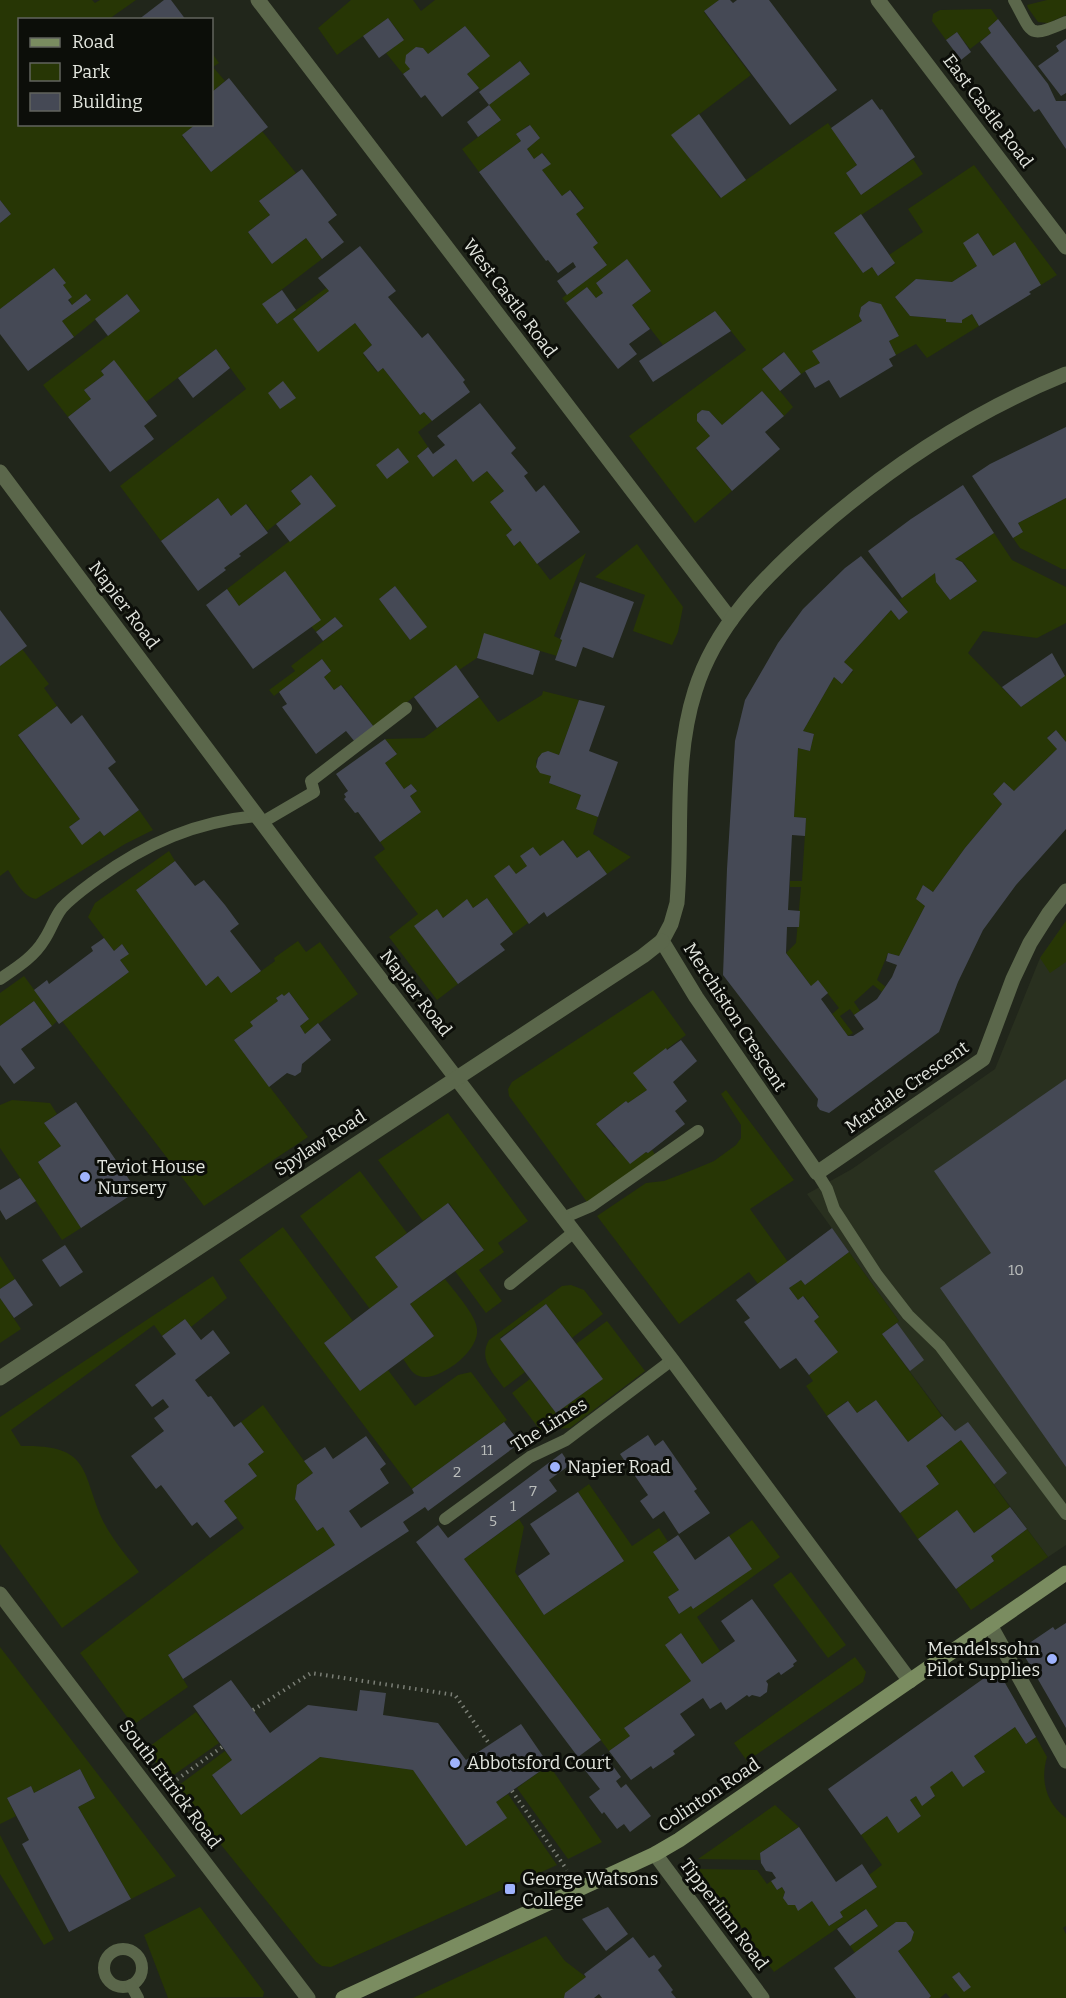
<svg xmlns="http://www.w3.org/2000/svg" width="1066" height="1998" viewBox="0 0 1066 1998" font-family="Bitter,serif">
  <rect width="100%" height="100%" fill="#21261b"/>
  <path fill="#29301f" d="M1066,921V1545L1048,1557L882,1334L899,1321L807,1194L852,1169L995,1069L1040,958Z"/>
  <g fill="#273605" fill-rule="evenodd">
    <path d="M0,0H92L95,3L100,0H136L109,19L20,20V85L17,87L19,90L20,124L195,125L182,136L211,172L262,131L296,173L259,201L270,215L248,232L272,264L306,238L322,259L263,304L277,324L326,288L329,291L293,319L355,323L372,345L363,354L377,372L383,368L420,415L424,412L432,421L418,432L428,447L417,456L433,476L456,459L473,482L487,471L504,491L490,502L512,530L506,535L514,546L520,541L550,580L586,553L554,636L562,640L557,656L484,634L477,658L459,670L455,666L374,727L342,685L334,690L324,677L331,671L322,659L274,696L269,690L295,671L291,666L343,626L335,617L316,632L311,626L285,572L239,606L227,589L335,506L311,475L291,490L301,504L267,531L247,504L231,516L218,498L161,541L120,486L246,389L216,349L146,402L114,361L101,370L104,375L84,390L91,399L68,417L43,385L140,311L127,294L74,337L62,321L91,300L86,294L72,305L63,285L65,283L54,268L0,309V223L11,214L0,200ZM395,586L426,627L410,640L379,599Z"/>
    <path d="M351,0H413L421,11L435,0H719L704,12L751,75L672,135L720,198L828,123L857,165L846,173L861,195L913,159L923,174L834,233L863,273L872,267L878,276L895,264L889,255L923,232L908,209L974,165L1057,275L1041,285L993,256L978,233L977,266L952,282L916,279L895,297L910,316L946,319V322L961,323L962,320L972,314L979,326L927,358L916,344L896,355L889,341L899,336L881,305L869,301L861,307L859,316L862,321L813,351L820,363L801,374L783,352L762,369L793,407L784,416L762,391L722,425L709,411L702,410L697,414V421L710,436L696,449L732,491L695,523L629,436L746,350L715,311L663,345L632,305L651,291L627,260L596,283L603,293L596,298L587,287L566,303L562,298L607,265L593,247L598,243L576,214L584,207L571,190L562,196L542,170L550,163L543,153L534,159L527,149L540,138L529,125L516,134L521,141L479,172L462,149L501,120L489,105L530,73L520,61L481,91L467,74L489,56L465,26L428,54L423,48L417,47L410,69L403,74L386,53L404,39L388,18L337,55L318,28Z"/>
    <path d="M1047,0H1066V15L1048,23L1038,22L1028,8L1027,5Z"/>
    <path d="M991,9L998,19L988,28L991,33L970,49L957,32L946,40L932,21L933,14L940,10Z"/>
    <path d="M212,53L219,63L213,67L225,81L212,92Z"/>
    <path d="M1066,498V569H1062L1020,548L1013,538L1023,532L1018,523Z"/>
    <path d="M994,533L1012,560L1066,587V623L1037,638L983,631L968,653L1021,707L1066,675V742L1056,730L1047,737L1057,749L1014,791L1004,782L993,794L1002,804L965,848L933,892L923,885L916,899L925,906L899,956L888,953L877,980L886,987L882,992L873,985L854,1002L860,1011L854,1015L850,1009L840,1016L853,1033L848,1036L832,1014L839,1008L818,981L811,986L786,953L796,943L801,887H790V881H802L806,818L794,817L798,748L810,751L814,734L803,731L834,677L842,684L853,671L844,662L891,610L899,620L908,612L899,600L935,573L936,582L950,600L977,581L963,562L955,559Z"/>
    <path d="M637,544L683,607L678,632L672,645L633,631L645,595L595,577Z"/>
    <path d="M22,649L49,684L44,688L57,706L18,736L80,819L69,827L83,844L100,831L104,836L139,810L153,830L125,844L36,899C23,897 15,880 8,870L0,876V666Z"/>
    <path d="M543,691L579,700L559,755C549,752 542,749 536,761L538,771L551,776L549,783L581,795L576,809L598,817L593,834L631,857L607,874L589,850L577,858L564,840L516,874L528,923L513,934L487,898L473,908L467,900L443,918L437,910L415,926L458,984L437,1000L389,937L418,914L374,857L385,849L380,842L421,812L410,796L417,791L411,784L404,789L385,763L397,754L385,739L424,738L479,697L498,722L542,695Z"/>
    <path d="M169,851L175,861L136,890L206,985L218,976L231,993L275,961L274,958L298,941L306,952L320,942L358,994L305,1034L300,1026L309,1019L290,993L284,996L282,994L276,998L278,1001L253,1026L234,1040L308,1137L204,1206L62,1021L129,972L120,960L129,953L122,944L114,951L88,917L95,903Z"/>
    <path d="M1066,921V962L1050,973L1040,958Z"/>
    <path d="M24,976L57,1021L52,1026L34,1001L0,1026V993Z"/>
    <path d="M653,990L686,1035L634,1073L647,1090L628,1103L626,1101L596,1124L614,1147L648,1153L652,1150L656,1156L587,1202L509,1096L508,1089L512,1082Z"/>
    <path d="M726,1090L794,1180L750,1209L788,1262L758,1284L749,1272L679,1324L597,1216L646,1183L664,1181L695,1169L714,1161L736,1145L741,1138V1125L721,1094Z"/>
    <path d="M12,1100L50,1103L57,1114L44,1123L61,1146L38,1162L81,1228L62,1240L0,1148V1105Z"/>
    <path d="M448,1113L528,1221L498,1243L504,1252L479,1270L502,1301L486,1313L455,1271L484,1250L449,1203L423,1221L378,1160Z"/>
    <path d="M360,1171L407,1233L376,1257L398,1287L370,1309L300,1216Z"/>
    <path d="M283,1227L353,1321L324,1343L360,1391L388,1370L415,1406L458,1375L471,1372L507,1420L412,1489L239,1260Z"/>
    <path d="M849,1252L899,1321L882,1334L942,1416L908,1442L876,1400L857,1413L847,1401L827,1416L806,1386L813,1381L809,1375L837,1352L814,1321L819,1316L804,1296L798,1300L789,1288L801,1280L805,1285Z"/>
    <path d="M0,1256L15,1279L0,1289Z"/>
    <path d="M213,1276L227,1298L191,1327L185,1319L162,1336L154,1325L11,1430L21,1446C98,1444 79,1479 108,1530C117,1545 129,1559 139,1572L62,1628L0,1544V1417Z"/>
    <path d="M445,1279C454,1291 476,1315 477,1329C480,1351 438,1383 419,1376C411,1373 408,1365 403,1359L434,1336L410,1304Z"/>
    <path d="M571,1285L584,1290L603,1314L572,1338L546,1304L500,1338L525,1372L504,1388C493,1373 478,1359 489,1340L562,1286Z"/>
    <path d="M0,1298L21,1329L0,1343Z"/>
    <path d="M607,1321L645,1371L570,1428L540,1430L512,1393L530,1379L556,1413L602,1379L576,1344Z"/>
    <path d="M263,1405L313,1473L297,1485L295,1499L317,1531L323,1527L335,1545L168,1655L188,1687L133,1725L80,1653L244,1528L224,1501L257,1476L248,1464L264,1452L241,1422Z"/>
    <path d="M961,1440L1010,1507L974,1533L956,1511L918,1539L900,1513L939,1484L926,1466Z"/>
    <path d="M589,1484L632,1546L659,1528L668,1542L653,1552L679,1590L668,1598L679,1614L691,1606L693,1609L751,1569L729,1536L752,1520L780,1557L697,1617L720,1651L702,1664L682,1634L666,1644L691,1681L625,1727L630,1736L609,1751L464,1559L519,1519L524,1527L515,1572L544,1615L624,1561L578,1492Z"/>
    <path d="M1027,1529L1048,1557L971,1610L956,1589L994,1561L991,1556Z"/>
    <path d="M791,1572L846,1645L828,1658L773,1585Z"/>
    <path d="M0,1647L176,1876L131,1899L78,1807L95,1798L80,1769L34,1793L31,1786L7,1798L16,1816L0,1824Z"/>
    <path d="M855,1657L866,1672L863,1682L747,1761L734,1743Z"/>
    <path d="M196,1712L219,1743L168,1779L146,1749Z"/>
    <path d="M1015,1727L1026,1744L1036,1737L1047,1757C1040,1780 1046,1803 1066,1818V1926L1063,1928L1066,1934V1998H950L946,1993L940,1998H929L931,1996L898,1951L911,1941L914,1932L906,1922H896L855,1953L850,1946L878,1926L865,1909L774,1972L698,1869L757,1870L767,1884L771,1881L777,1890L782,1887L785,1892L783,1898L788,1905H795L798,1910L812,1901L829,1926L843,1917L840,1912L877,1887L869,1875L882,1865L861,1835L887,1816L898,1832L921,1816L910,1800L916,1796L922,1805L935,1797L929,1787L952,1771L963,1786L985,1772L974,1756Z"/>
    <path d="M225,1751L232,1760L212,1776L241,1815L320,1757L413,1770L496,1802L508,1794L557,1865L331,1967L322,1966L316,1962L175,1788Z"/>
    <path d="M549,1765L602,1842L568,1859L517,1788Z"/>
    <path d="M775,1805L799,1827L760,1853L761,1860L698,1859Z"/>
    <path d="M0,1835L54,1939L44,1945L0,1874Z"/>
    <path d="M200,1907L264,1992L263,1997L168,1998L144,1935Z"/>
    <path d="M546,1936L565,1961L586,1977L564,1998H413Z"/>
  </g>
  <g fill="#454955">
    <path d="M164,0H171L186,20H138Z"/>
    <path d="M719,0H730L733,3L737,0H769L837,90L790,125L704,11Z"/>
    <path d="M388,18L404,40L379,58L363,36Z"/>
    <path d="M998,19L1048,84L1056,101H1066V149L1039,109L1034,112L980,42L991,33L988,28Z"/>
    <path d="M465,26L490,56L467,74L479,88L442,117L425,95L421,98L403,74L410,69L405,63L406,55L416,47L423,48L428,54Z"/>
    <path d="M957,32L971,52L961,60L946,40Z"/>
    <path d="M1066,39V93L1061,96L1038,66L1059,51L1056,46Z"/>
    <path d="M520,61L530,74L489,105L479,92Z"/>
    <path d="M229,78L268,127L211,172L182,135L196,124H212V92Z"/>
    <path d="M872,99L880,110L882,109L915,157L861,195L846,173L857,165L831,128Z"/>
    <path d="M489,105L501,120L478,137L467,122Z"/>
    <path d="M699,114L746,180L721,198L671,135Z"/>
    <path d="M530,125L540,138L527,149L534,159L542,153L551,164L542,170L562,196L570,190L584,208L576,214L598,243L593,247L607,265L567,295L557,281L576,267L573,262L558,273L548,260L546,261L479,172L521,141L516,134Z"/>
    <path d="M302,169L337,215L328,222L344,242L322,259L306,238L272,264L248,232L270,215L259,201Z"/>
    <path d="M0,200L11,214L0,223Z"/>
    <path d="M861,214L895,263L878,276L872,267L863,273L834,233Z"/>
    <path d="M978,233L993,256L1015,242L1041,285L1029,292L1031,294L979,326L972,314L962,320V323L946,322V319L910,316L895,297L916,279L952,282L977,266L963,243Z"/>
    <path d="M360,246L396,291L388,297L422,338L428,333L465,380L463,382L470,392L432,421L424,412L420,415L383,368L378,372L363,353L372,345L355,323L318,352L293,319L329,291L318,278Z"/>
    <path d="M627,259L651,291L632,305L650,329L629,344L637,354L618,369L566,303L587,287L596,298L603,293L596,283Z"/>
    <path d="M54,268L66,283L63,285L72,297L68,300L72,305L86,294L91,300L62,321L74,337L28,371L0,334V309Z"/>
    <path d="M282,290L296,310L277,324L262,304Z"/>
    <path d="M127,294L140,311L108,336L95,319Z"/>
    <path d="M869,301L881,304L899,336L889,341L896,355L889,359L893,366L840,398L829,380L815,388L805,371L820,363L812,351L862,321L859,316L861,307Z"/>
    <path d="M715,311L731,331L653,382L639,361Z"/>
    <path d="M216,349L230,368L193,398L178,378Z"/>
    <path d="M784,352L801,374L780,391L762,369Z"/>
    <path d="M114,360L157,416L144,426L154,439L110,472L68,417L91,399L84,390L104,375L101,371Z"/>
    <path d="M283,381L296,398L280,409L268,393Z"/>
    <path d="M762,391L784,416L765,432L780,449L732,491L696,448L710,436L697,421V414L702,410L709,411L722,425Z"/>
    <path d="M480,403L516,448L511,453L528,473L524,476L536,492L544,485L580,532L537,564L520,541L514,546L506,535L512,530L490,502L504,491L487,471L473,482L456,459L433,477L417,456L428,447L433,454L445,445L437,436Z"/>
    <path d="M1066,427V498L1018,523L1023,532L1013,538L972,476L990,464Z"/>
    <path d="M398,448L409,462L387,479L376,465Z"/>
    <path d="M311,475L336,506L290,542L276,524L301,504L291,491Z"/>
    <path d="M963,485L994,533L955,559L962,562L977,581L950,600L936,582L935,573L902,598L868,551L911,519Z"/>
    <path d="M218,498L231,516L246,504L268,533L239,554L241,556L224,568L226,570L198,591L161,541Z"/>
    <path d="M861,556L908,612L899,620L891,610L844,662L853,670L842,684L834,677L803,731L814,734L810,751L798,748L794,817L806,818L805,836L792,835L788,910L800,911L799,927H787L786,953L811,986L818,980L828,993L821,999L848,1036H853L864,1029L854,1015L877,999L892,977L897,965L886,961L888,953L899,956L925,906L916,899L923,885L933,892L965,848L1002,804L993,794L1004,782L1014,791L1057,749L1047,738L1056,730L1066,742V829L1016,885L983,930L958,982L939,1032L829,1113L820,1110L817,1106L818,1099L723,975L727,869L735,741L745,700L778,643L803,609L845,568Z"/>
    <path d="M285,571L321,620L253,669L206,605L227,589L239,606Z"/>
    <path d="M580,582L634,602L613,658L583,647L576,667L555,660L562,640L560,639Z"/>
    <path d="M395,586L427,627L410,640L379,599Z"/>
    <path d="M0,610L27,646L0,666Z"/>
    <path d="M335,617L343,626L323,641L316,632Z"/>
    <path d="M484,633L540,651L533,675L477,658Z"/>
    <path d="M1052,653L1065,676L1021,707L1002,687Z"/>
    <path d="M322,659L331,671L324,677L334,690L341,685L374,727L355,742L346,731L316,754L282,707L287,704L279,692Z"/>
    <path d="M456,665L479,697L437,728L414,697Z"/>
    <path d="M579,700L605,706L589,751L618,762L598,817L576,809L581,795L549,783L551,776L540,773L536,767L538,758L542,753L548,751L559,755Z"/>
    <path d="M57,706L71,724L82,715L116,762L108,768L139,810L104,836L100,831L82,845L69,827L80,819L18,735Z"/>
    <path d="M385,739L397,754L385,763L404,789L411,784L417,791L410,796L421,812L380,842L358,812L355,813L344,799L346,797L344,794L348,791L336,774Z"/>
    <path d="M563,840L577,858L589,850L607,874L547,917L544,912L529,924L494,876L509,865L516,874L527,866L520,856L533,847L540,856Z"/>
    <path d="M175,861L195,886L204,880L225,905L239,924L230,931L261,971L231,993L218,976L206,986L136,890Z"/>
    <path d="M487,898L513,934L500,944L505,950L458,984L414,926L437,909L443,918L467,899L473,908Z"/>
    <path d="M104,938L114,951L122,944L129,954L120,960L129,972L59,1024L34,990L47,980L49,984L93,951L91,947Z"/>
    <path d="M289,992L309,1019L300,1026L305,1034L318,1023L331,1040L302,1064L301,1072L295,1076L287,1073L269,1087L234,1040L253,1026L250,1022L278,1001L276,998L282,994L284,996Z"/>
    <path d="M34,1001L52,1026L21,1049L35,1068L14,1084L0,1065V1026Z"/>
    <path d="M681,1040L697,1061L673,1082L687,1101L675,1111L685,1124L648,1153L646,1152L630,1164L596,1124L626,1101L628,1103L647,1090L633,1073L666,1048L667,1050Z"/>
    <path d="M1066,1079V1467L940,1288L991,1253L934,1171Z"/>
    <path d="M76,1102L137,1191L81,1228L38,1162L61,1146L44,1123Z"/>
    <path d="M20,1178L36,1201L6,1220L0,1210V1190Z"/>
    <path d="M448,1203L484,1250L410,1304L434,1336L360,1391L324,1343L398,1287L375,1257Z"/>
    <path d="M832,1228L849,1252L805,1285L801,1280L789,1288L798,1300L803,1296L819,1317L814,1321L838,1352L809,1375L796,1358L780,1369L744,1322L750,1318L736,1300Z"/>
    <path d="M65,1245L83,1272L60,1287L42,1260Z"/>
    <path d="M15,1279L33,1305L14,1318L0,1298V1289Z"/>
    <path d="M546,1304L603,1379L556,1413L500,1339Z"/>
    <path d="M185,1319L201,1340L213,1330L230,1353L195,1380L208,1397L211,1396L234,1427L241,1422L264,1452L248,1464L257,1476L224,1501L237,1518L210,1538L197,1522L192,1526L161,1485L156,1489L131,1456L164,1431L154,1418L169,1407L163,1399L152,1407L135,1385L176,1354L162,1336Z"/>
    <path d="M897,1323L924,1360L910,1371L882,1334Z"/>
    <path d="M876,1400L908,1442L942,1416L955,1431L968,1422L1007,1473L994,1484L961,1440L926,1466L939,1484L900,1513L827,1416L848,1401L857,1413Z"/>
    <path d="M504,1422L520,1443L428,1511L425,1507L403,1522L409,1531L183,1679L168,1655L335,1545L323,1527L317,1531L295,1499L297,1485L313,1473L304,1461L325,1447L333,1459L366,1436L386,1464L380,1469L389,1483L349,1511L361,1528L414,1493L412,1489Z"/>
    <path d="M648,1435L655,1446L663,1440L697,1489L694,1491L710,1513L679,1534L664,1511L653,1519L640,1501L648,1495L620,1454Z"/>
    <path d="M562,1453L570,1465L549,1480L557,1491L464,1559L601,1740L578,1757L416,1542L438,1525L448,1538Z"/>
    <path d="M578,1492L624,1561L544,1615L518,1576L550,1554L530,1524Z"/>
    <path d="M1010,1507L1027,1529L991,1556L994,1561L956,1589L918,1539L957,1510L974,1533Z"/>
    <path d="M678,1535L695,1560L729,1536L752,1569L693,1609L691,1606L679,1614L668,1597L679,1590L653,1552Z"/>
    <path d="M752,1599L797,1661L793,1664L794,1666L781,1675L779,1672L766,1681L768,1684L767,1692L760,1697L752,1695L749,1697L747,1695L726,1710L721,1702L710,1709L703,1698L680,1714L695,1735L673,1751L675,1754L653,1769L651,1766L631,1780L609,1751L630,1736L624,1728L691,1681L665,1645L681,1633L702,1664L735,1641L721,1621Z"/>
    <path d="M1066,1623V1728L1024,1655L1025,1646L1053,1627L1055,1630Z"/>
    <path d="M997,1669L1036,1737L1026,1744L1015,1727L974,1756L985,1772L974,1779L963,1787L952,1771L930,1787L935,1796L922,1806L916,1796L910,1800L921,1816L898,1833L887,1816L861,1835L828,1789Z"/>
    <path d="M231,1680L270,1733L308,1705L357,1711L360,1690L386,1693L383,1715L438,1723L466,1760L521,1724L549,1765L496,1802L507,1818L466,1846L413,1770L320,1757L241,1815L212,1775L232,1760L193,1706Z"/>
    <path d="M604,1754L621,1777L616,1781L621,1788L626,1784L651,1816L630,1832L624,1824L617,1829L604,1812L602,1814L589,1797L600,1789L584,1769Z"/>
    <path d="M80,1769L95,1798L78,1807L131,1899L69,1932L22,1844L29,1840L7,1798L31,1786L34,1793Z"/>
    <path d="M799,1827L836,1882L862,1864L877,1887L840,1912L843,1917L829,1926L812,1901L798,1911L795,1905H788L783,1898L785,1892L782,1887L777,1890L771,1881L776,1878L772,1872L766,1871L761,1863L760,1853Z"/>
    <path d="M608,1907L628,1934L606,1951L582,1919Z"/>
    <path d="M866,1909L878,1926L850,1946L837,1929Z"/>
    <path d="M896,1922H906L914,1932L911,1941L898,1951L931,1996L929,1998H856L834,1968Z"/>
    <path d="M633,1937L649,1958L654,1955L662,1966L658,1970L673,1990L671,1992L676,1998H602L599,1994L594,1998H564L565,1993L586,1977L584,1974Z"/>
    <path d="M959,1972L971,1987L964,1992L952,1977Z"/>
  </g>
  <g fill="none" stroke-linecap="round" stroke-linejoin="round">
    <g stroke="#7b7f76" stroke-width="4" stroke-dasharray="1.5 4.5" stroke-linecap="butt">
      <path d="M253,1710L311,1673L455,1695L490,1745"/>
      <path d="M172,1783L222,1747"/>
      <path d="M512,1791L567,1870"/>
    </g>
    <g stroke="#5b674b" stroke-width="12">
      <path d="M1014,0C1033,34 1027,39 1066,22"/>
      <path d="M261,823L314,792L311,781L406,708"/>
      <path d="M0,979C16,968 34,957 44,940C51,930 54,918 62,908C72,897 85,888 97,879C147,843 195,822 256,816"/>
      <path d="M817,1173L827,1189L834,1209L877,1275L908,1315L940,1346L1066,1514"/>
      <path d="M563,1218L591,1206L698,1131"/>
      <path d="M510,1284L574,1232"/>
      <path d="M445,1519L530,1457L566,1440L672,1360"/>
      <circle cx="123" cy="1968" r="19"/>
      <path d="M131,1985L138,1998"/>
    </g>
    <g stroke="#5b674b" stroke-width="15">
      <path d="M258,0L731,620"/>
      <path d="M878,0L1066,247"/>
      <path d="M1066,374C972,412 890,466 814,533C764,577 715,626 695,691C673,760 683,832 677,903L671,924L662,941L696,997L817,1173L983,1059L1013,979L1030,943L1049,913L1066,891"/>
      <path d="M0,472L313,891L672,1360L910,1681"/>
      <path d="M0,1378L643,956L662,941"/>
      <path d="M0,1594L308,1998"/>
      <path d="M990,1625L1066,1761"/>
      <path d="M655,1854L762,1998"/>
    </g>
    <path stroke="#7a8c60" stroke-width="15" d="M343,1998L655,1854L679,1840L1066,1573"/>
  </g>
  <g fill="#9fb3fd" stroke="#0c0e09" stroke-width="2">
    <circle cx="85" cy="1177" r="6"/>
    <circle cx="555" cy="1467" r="6"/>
    <circle cx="1052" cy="1659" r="6"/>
    <circle cx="455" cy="1763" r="6"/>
    <rect x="504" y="1883" width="12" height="12" rx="3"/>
  </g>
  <g text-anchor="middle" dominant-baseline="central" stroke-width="6" stroke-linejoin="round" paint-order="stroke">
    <g font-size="15" fill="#bbbebc">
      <text x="1016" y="1270">10</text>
      <text x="487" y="1450">11</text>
      <text x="457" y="1472">2</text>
      <text x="533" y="1491">7</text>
      <text x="513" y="1506">1</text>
      <text x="493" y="1521">5</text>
    </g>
    <g font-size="18" fill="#e2e5de" stroke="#0c0e09">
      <text transform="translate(988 111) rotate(53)">East Castle Road</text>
      <text transform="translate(510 298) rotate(53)">West Castle Road</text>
      <text transform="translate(124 605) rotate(53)">Napier Road</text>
      <text transform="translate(416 993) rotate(52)">Napier Road</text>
      <text transform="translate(735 1017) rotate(57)">Merchiston Crescent</text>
      <text transform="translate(907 1087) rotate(-35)">Mardale Crescent</text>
      <text transform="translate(320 1143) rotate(-33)">Spylaw Road</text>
      <text transform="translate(549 1425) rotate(-32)">The Limes</text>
      <text transform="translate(170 1784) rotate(53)">South Ettrick Road</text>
      <text transform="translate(709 1795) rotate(-34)">Colinton Road</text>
      <text transform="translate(724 1914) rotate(53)">Tipperlinn Road</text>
    </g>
    <g font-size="18" fill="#e2e5de" stroke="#0c0e09" text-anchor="start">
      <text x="97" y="1167">Teviot House<tspan x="97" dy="21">Nursery</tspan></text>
      <text x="567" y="1467">Napier Road</text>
      <text x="1040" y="1649" text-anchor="end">Mendelssohn<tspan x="1040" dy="21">Pilot Supplies</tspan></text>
      <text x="467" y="1763">Abbotsford Court</text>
      <text x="522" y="1879">George Watsons<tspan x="522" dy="21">College</tspan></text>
    </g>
  </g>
  <rect x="18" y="18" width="195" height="108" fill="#0c0e09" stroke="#62645e" stroke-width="1.5"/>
  <rect x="30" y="38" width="30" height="9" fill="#7a8c60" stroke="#62645e" stroke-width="1.5"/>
  <text x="72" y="48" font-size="18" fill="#e2e5de">Road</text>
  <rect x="30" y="63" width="30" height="18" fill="#273605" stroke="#62645e" stroke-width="1.5"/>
  <text x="72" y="78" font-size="18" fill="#e2e5de">Park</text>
  <rect x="30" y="93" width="30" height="18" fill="#454955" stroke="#62645e" stroke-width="1.5"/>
  <text x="72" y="108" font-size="18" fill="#e2e5de">Building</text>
</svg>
